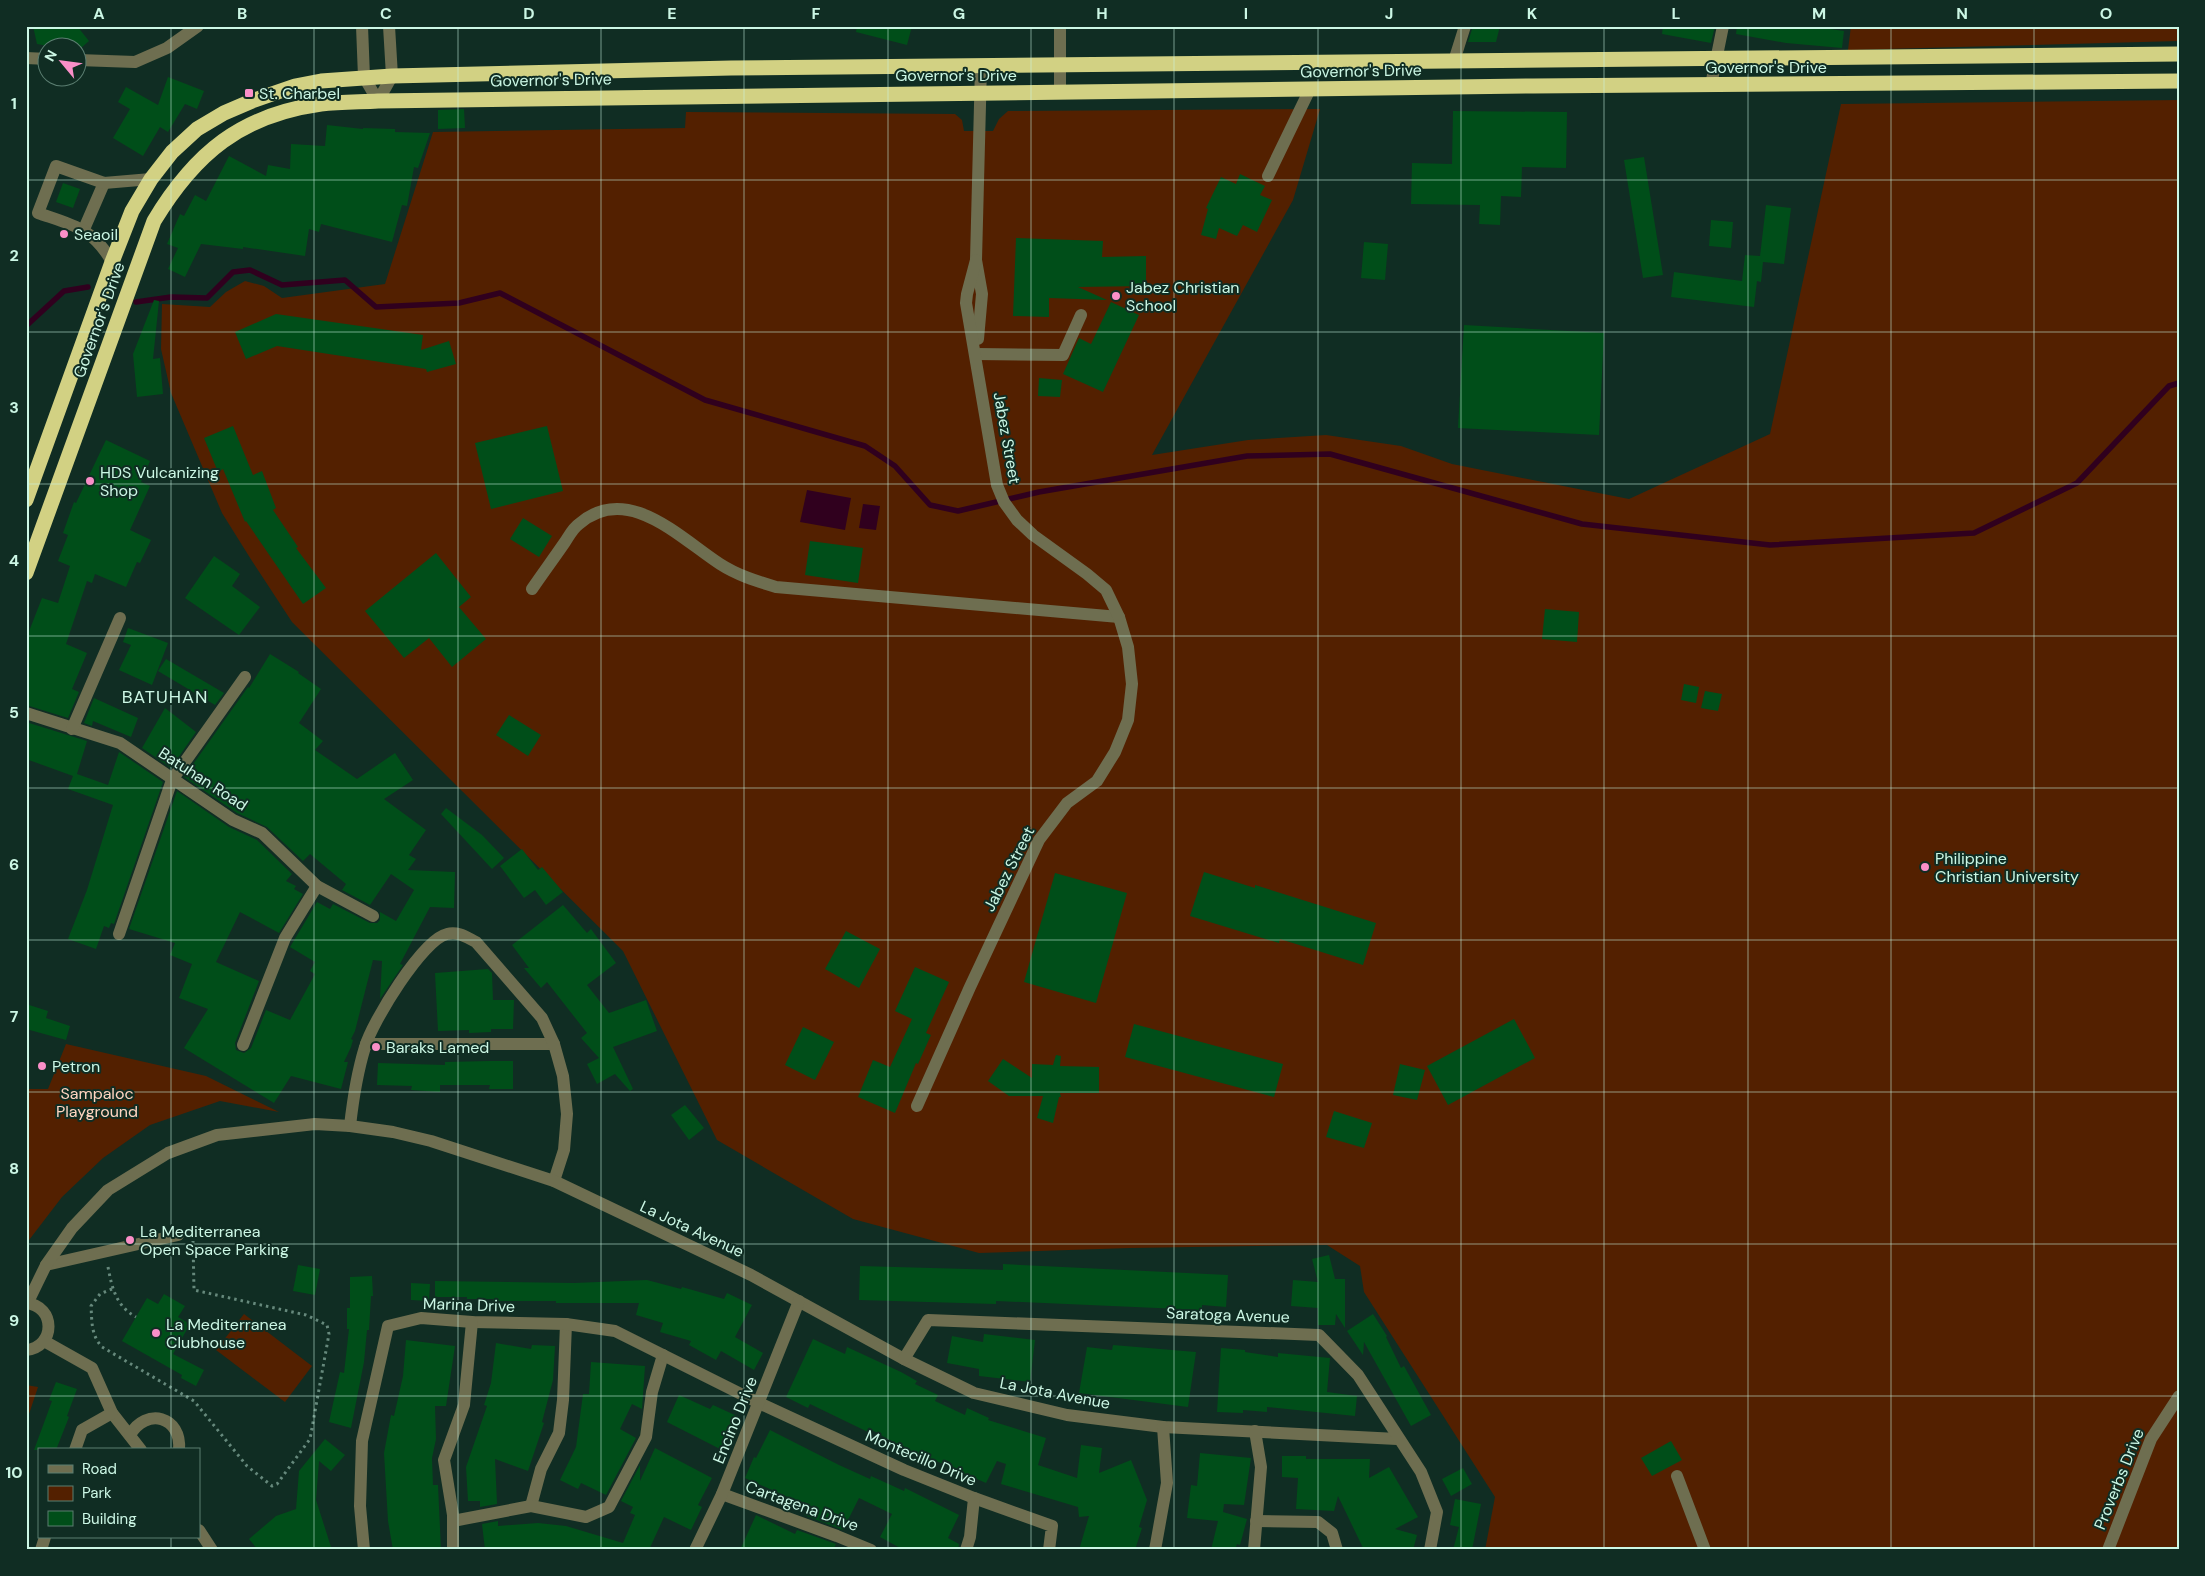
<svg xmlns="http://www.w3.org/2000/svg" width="2205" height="1576" viewBox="0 0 2205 1576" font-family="'DM Sans',sans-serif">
  <rect width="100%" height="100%" fill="#102d23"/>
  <g fill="#532000">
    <path d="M1851,26H2179V41L1848,50Z"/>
    <path d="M2179,100V1550H1485L1495,1497L1364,1292L1360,1266L1327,1245L1130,1248L979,1253L853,1219L717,1140L623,951L292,622L252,561L222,513L171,393L161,349L162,304L210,307L226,292L245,281L264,286L282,298L385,284L433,132L685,128L686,112L955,114L962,120L964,131H993L999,119L1008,111L1320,109L1293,200L1152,455L1248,440L1326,435L1401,446L1452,464L1629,499L1770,434L1841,104Z"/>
    <path d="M66,1044L206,1076L279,1112L220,1101L150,1125L103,1158L62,1197L26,1244V1089H48Z"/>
    <path d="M244,1314L312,1366L285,1402L216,1350Z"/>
    <path d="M26,1385L38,1387L26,1423Z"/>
  </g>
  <g fill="#30001e">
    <path d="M807,490L851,498L845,530L800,522Z"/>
    <path d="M863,504L880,506L876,530L859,528Z"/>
  </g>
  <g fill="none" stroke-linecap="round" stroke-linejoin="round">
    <g stroke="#30001e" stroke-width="5.5">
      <path d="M136,302L171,297L207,298L233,272L250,270L282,285L345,280L376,307L459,303L500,293L705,400L865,446L895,466L930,505L958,511L1039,492L1247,456L1330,454L1582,524L1770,545L1974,533L2077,483L2169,386L2179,383"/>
      <path d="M26,326L64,291L88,287"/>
    </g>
  </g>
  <g fill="#004e19">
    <path d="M33,26H77L89,41L81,48H59L37,44Z"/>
    <path d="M857,26H912L907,45L856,32Z"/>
    <path d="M1473,26H1500L1496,42H1468Z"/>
    <path d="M1663,26H1715L1711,43L1662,34Z"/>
    <path d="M1737,26H1810L1844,31L1842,48L1786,43L1736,34Z"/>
    <path d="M168,77L204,91L197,109L185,104L168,132L160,127L143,156L113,138L130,109L118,102L126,87L158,105Z"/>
    <path d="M464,109L465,128L438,129V110Z"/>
    <path d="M1453,111L1567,112L1566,168L1522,167L1521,197L1501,196L1500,225L1479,224L1480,205L1411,204L1412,163L1452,164Z"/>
    <path d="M327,125L363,129V128L395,129V132L430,133L418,168L414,167L407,206L402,205L392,242L321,224L319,232L309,229L305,256L243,247V249L201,244L185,277L168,269L178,248L167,244L180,214L184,216L195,195L206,201L229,156L266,176L268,165L290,169L291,144L325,146Z"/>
    <path d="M1644,157L1663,275L1643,278L1624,160Z"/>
    <path d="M1240,174L1265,186L1260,195L1272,200L1257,232L1243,225L1237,236L1219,228L1216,239L1201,235L1208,209L1206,208L1221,177L1236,184Z"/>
    <path d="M63,183L80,189L73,208L56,202Z"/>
    <path d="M1766,205L1791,208L1784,264L1763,262L1761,282L1757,281L1754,307L1671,297L1674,272L1742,281L1745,255L1760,256Z"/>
    <path d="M1711,220L1733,222L1731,248L1709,246Z"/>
    <path d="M1016,238L1103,241L1102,257L1146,256V286L1078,287L1107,300L1049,298V317L1013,316Z"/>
    <path d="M1364,242L1388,244L1385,280L1361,278Z"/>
    <path d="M154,300L159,301L153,359L160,358L163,394L137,397L133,354Z"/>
    <path d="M1111,302L1139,315L1103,392L1063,374L1079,338L1091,344Z"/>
    <path d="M276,314L423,335L421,350L449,341L456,364L427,372L426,369L277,346L246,359L235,332Z"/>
    <path d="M1464,325L1604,333L1599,435L1458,428Z"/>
    <path d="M1039,378L1062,380L1060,397L1038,396Z"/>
    <path d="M233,426L253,475L262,471L276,508L273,510L298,547L296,548L326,588L303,604L246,521L245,522L223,469L218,472L204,438Z"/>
    <path d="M547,426L563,491L491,509L475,443Z"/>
    <path d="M106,440L150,461L141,482L150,486L130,530L151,540L140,563L137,562L126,587L95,574L92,583L87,581L66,644L87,653L72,689L79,692L68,718L26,705V639L42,598L58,603L70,566L58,561L68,535L63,533L74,502L76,503Z"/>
    <path d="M523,518L552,536L539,557L510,539Z"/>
    <path d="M810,541L863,548L858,583L805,575Z"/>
    <path d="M436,553L471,597L459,607L486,639L452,667L429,638L404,658L365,611Z"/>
    <path d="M214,556L240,574L232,586L260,607L239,635L185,598Z"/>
    <path d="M1545,609L1579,612L1577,642L1542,639Z"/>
    <path d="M128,628L168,643L152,685L119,670L131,645L123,642Z"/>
    <path d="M270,654L299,672L298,673L321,689L299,723L323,741L315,750L357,779L395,753L413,780L384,799L426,830L409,855L416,859L408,870L455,872L454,908L430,907L400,964L403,965L380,999L382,961L373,960L355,1031L351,1039L353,1040L351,1047L344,1062H348L341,1089L291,1076L274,1103L184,1048L208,1009L179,998L192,964L170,955L175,943L129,929L177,791L229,827L257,840L292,874L286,881L296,886L294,889L303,894L279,933L240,912L216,962L259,981L235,1043L236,1050L244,1053L251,1048L266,1010L290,1020L315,974L310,971L315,962L290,947L317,902L330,909L333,904L370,923H377L380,920V912L396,921L414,890L391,874L370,905L342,890L346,884L310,854L303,861L267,827L237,813L184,777L248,687L249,688Z"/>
    <path d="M166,659L224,693L215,705L158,671Z"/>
    <path d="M1684,684L1699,687L1696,703L1681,700Z"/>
    <path d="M1705,691L1722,694L1718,711L1701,708Z"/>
    <path d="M94,698L138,718L131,737L93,721L92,726L84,723Z"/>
    <path d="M165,708L196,732L171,768L142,748Z"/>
    <path d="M509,715L541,735L528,756L496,735Z"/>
    <path d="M26,722L87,741L77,774L108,785L119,752L163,782L114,924L111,923L109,928L104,926L96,949L68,939L87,890L113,805L68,789L73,776L26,759Z"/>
    <path d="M446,808L482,835L504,858L492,869L441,814Z"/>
    <path d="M522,849L538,870L542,867L563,892L546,905L535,890L524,898L500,866Z"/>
    <path d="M1204,872L1255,888V885L1376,923L1363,965L1280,939L1279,943L1190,916Z"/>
    <path d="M1055,873L1127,893L1096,1003L1024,982Z"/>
    <path d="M563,905L587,933L591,929L616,963L587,985L609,1013L646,1000L657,1031L613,1047L633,1089L630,1091L615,1074L597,1084L587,1064L599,1058L581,1038L587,1033L547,982L541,988L524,968H529L512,945Z"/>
    <path d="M846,931L880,949L859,988L825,969Z"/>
    <path d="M915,967L949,982L926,1033L931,1035L918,1064L916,1063L895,1113L858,1097L873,1060L890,1067L912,1019L895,1011Z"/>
    <path d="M488,969L492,973L493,1000H514L513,1029H491V1032L469,1033V1030L438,1031L435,973Z"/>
    <path d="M26,1004L48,1011L46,1018L70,1026L66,1040L26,1029Z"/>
    <path d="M1514,1019L1535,1058L1448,1105L1427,1066Z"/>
    <path d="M1134,1024L1283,1064L1274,1097L1125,1057Z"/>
    <path d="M803,1027L834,1042L815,1080L785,1065Z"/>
    <path d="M1056,1055L1061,1056L1060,1066L1099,1067V1093H1060L1061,1097H1059L1053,1123L1037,1118L1043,1096H1009L988,1081L1003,1059L1032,1078V1064L1053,1065Z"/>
    <path d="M490,1061H513V1089H489L490,1085H440V1092L411,1090L412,1086L377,1085L378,1063L445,1065V1062Z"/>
    <path d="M1400,1064L1425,1070L1417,1100L1393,1095Z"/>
    <path d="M685,1105L704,1128L689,1140L671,1115Z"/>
    <path d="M1334,1111L1372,1123L1364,1148L1326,1137Z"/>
    <path d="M1329,1255L1335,1279H1345V1328L1336,1314L1335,1325H1318V1308L1291,1306L1293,1280L1318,1282L1312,1259Z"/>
    <path d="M1003,1264L1228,1275L1226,1307L1202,1305V1310L996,1301V1304L859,1300L860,1266L1003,1270Z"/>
    <path d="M298,1265L320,1269L315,1295L293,1291Z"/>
    <path d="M372,1276L373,1296H371L369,1330H367L364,1362L351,1428L329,1422L340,1372L344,1373L349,1329H347V1308H350V1277Z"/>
    <path d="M647,1280L681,1289L682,1287L724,1299L727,1293L752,1305L735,1337L763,1353L754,1370L721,1351L716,1360L689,1345L691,1341L660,1332L663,1323L636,1315L639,1303H556V1301H493V1299H467V1297H435V1281L574,1283Z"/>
    <path d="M411,1283L430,1284L429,1301L411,1300Z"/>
    <path d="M164,1294L185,1306L178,1317L190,1324L173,1354L204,1370L196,1386L181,1378L182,1375L122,1341L147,1298L158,1304Z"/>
    <path d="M1373,1314L1387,1336L1386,1337L1401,1368L1404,1366L1431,1415L1411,1426L1364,1342L1363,1355L1347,1331Z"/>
    <path d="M984,1334L1035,1340L1030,1382L979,1376V1369L947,1363L952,1336L983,1342Z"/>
    <path d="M813,1339L845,1354L847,1347L901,1372L917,1381L915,1384L938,1395L935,1401L965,1415L967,1408L989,1418L988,1420L1046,1438L1038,1465L1077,1478L1081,1445L1102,1448L1099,1473L1131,1460L1147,1500L1139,1527L1142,1528L1135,1550H1079L1089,1516L1079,1517L1078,1507L1001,1484L1006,1464L997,1461L986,1483L920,1454L918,1456L872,1430L870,1433L810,1404L808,1408L786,1397Z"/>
    <path d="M406,1340L455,1346L446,1406H435L436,1439L432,1458L433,1485H438L441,1550H393L388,1521L384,1453L391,1415L394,1416L403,1376Z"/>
    <path d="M496,1343L531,1349L532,1345L555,1346L553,1380L542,1422L544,1423L528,1471L495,1459L497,1504L480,1507V1501H468L466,1467L487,1406L484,1405L491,1383Z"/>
    <path d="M1113,1345L1196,1352L1188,1407L1079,1393L1087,1347L1112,1350Z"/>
    <path d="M1221,1348L1245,1350V1352L1278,1357V1353L1330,1358L1327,1392L1357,1396L1355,1416L1267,1407V1412L1243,1410V1413L1217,1412Z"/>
    <path d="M591,1362L645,1366L642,1409L632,1404L620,1429L636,1438L606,1495L581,1483L578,1489L560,1480L576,1447L583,1394H589Z"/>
    <path d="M56,1382L77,1389L67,1416L69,1417L56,1450H34L52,1401L49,1400Z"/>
    <path d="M679,1395L710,1409L713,1405L737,1416L720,1449L667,1422Z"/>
    <path d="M770,1430L839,1465L870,1479L871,1476L904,1491L905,1488L959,1515L948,1538L959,1544L958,1550H904L880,1537L892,1514L859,1498L843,1530L804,1515L808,1506L745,1478L754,1457L756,1458Z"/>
    <path d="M325,1439L345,1455L331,1471L319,1461L316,1500L332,1550H258L249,1539L276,1516L296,1509L299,1471Z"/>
    <path d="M1671,1441L1682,1460L1652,1476L1641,1458Z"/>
    <path d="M655,1448L712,1478L698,1505L702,1507L691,1530L664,1517L649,1550H485L482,1524L498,1521V1526L538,1523L566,1526L623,1543L635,1515L630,1513L633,1507L621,1501L640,1465V1481Z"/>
    <path d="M1200,1453L1251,1458L1244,1505L1224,1504L1223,1512L1247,1519L1240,1545L1237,1544L1235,1550H1211L1218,1521L1187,1518L1191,1485L1197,1486Z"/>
    <path d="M1282,1456H1306V1459H1370L1369,1478L1389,1467L1418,1517L1395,1529L1417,1535L1413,1550H1364L1338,1496L1334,1511L1296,1509L1298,1478L1282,1477Z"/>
    <path d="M1463,1468L1472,1484L1451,1496L1442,1479Z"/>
    <path d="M1455,1499L1481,1504L1472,1550H1453L1459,1527L1450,1525Z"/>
    <path d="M756,1515L795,1534L797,1530L836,1544L833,1550H740Z"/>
  </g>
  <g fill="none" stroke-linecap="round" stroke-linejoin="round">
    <g stroke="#66897c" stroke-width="3" stroke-dasharray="2.5 4" stroke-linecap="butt">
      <path d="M108,1267C112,1288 116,1306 136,1317"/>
      <path d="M112,1289L100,1294L91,1306C92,1322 91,1335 102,1347L194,1401L247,1466L272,1486L277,1484L310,1439L329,1334L327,1325L306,1315L194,1290L193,1241"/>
    </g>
    <g stroke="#6e6e50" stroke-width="12">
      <path d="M362,26L364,77L378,101L392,76L389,26"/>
      <path d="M1060,26V92"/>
      <path d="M26,58L48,59"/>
      <path d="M78,60L135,62L167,48L198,26"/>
      <path d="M1454,61L1465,26"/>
      <path d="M1711,85L1723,26"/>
      <path d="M1268,176L1310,89"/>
      <path d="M84,229L104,183"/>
      <path d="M112,262C93,228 73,225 38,213L56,166L104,183L151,179"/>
      <path d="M978,339L982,294L976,260L981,66"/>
      <path d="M976,354L1063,355L1081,315"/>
      <path d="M532,589C543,573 554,558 565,542C569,536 573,528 579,524C627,482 680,538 720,564C737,575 756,581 776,587L1119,617"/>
      <path d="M26,713L120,743L233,820L262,833L317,886L373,916"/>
      <path d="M72,729L120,618"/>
      <path d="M119,934L172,780L245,677"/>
      <path d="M366,1044H554"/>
      <path d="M243,1045L285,938L317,886"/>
      <path d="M917,1106L970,987L1039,840L1067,803L1097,781L1115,752L1128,720L1132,684L1128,647L1119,617L1106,590L1087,574L1033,535L1017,520L1004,502L997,485L966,303L967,294L976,260"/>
      <path d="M350,1126C353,1099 357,1073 365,1047C372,1022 423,939 447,934C458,931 466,937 476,942L542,1018L554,1044L563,1076L567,1114L564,1150L554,1181"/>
      <path d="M46,1265L178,1235"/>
      <path d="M28,1302L46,1265L72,1228L108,1190L168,1153L217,1135L315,1124L350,1126L393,1132L431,1141L554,1181L751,1275L904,1359L974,1393L1067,1415L1163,1427L1397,1439"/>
      <path d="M26,1303C56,1306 56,1347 26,1350"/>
      <path d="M44,1341L92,1368L112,1413L141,1450"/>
      <path d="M904,1359L928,1320L1319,1335L1358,1375L1421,1472L1437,1512L1430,1550"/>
      <path d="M130,1435C146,1407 182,1416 179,1450"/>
      <path d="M75,1450L82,1430L112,1413"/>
      <path d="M1677,1476L1705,1550"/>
      <path d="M722,1494L837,1536L871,1550"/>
      <path d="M531,1506L541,1469L559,1433L563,1400L566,1324"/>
      <path d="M453,1521L531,1506L586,1517L609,1507L646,1437L652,1392L663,1355"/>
      <path d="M1256,1521L1318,1522L1332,1533L1337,1550"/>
      <path d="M199,1530L212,1550"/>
      <path d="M41,1550L45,1537"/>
      <path d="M364,1550L360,1506L362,1441L388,1326L421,1318L472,1322L566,1324L615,1331L759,1403L904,1470L974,1498L1052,1526L1049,1550"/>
      <path d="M453,1550V1515L444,1460L464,1405L472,1322"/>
      <path d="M695,1550L722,1494L799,1301"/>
      <path d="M966,1550L970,1537L974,1498"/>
      <path d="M1155,1550L1167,1483L1163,1427"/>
      <path d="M1254,1550L1261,1467L1255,1431"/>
      <path d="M2108,1550L2151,1439L2179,1396"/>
    </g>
    <g stroke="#d2d183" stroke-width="15">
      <path d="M26,500L112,262L132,211L151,179L172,152L197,129L224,113L252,101L295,86L321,81L392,76L731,68L2179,54"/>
      <path d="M26,573L154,221C195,153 241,115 321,104C340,102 360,102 378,101L1533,86L2179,81"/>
    </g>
  </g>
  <path fill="none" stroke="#ccf7e5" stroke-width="1" stroke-opacity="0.55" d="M171,26V1450M314,26V1550M458,26V1550M601,26V1550M744,26V1550M888,26V1550M1031,26V1550M1174,26V1550M1318,26V1550M1461,26V1550M1604,26V1550M1748,26V1550M1891,26V1550M2034,26V1550M26,180H2179M26,332H2179M26,484H2179M26,636H2179M26,788H2179M26,940H2179M26,1092H2179M26,1244H2179M26,1396H2179M171,1537V1550"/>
  <g fill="#fa8fc8" stroke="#102d23" stroke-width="2">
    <rect x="244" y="88" width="10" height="10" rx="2.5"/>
    <circle cx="64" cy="234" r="5"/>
    <circle cx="1116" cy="296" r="5"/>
    <circle cx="90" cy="481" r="5"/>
    <circle cx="1925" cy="867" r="5"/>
    <circle cx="376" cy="1047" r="5"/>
    <circle cx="42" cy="1066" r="5"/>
    <circle cx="130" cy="1240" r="5"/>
    <circle cx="156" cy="1333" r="5"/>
  </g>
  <g text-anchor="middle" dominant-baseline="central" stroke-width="4" stroke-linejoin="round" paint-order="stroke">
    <g font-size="16" fill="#ccf7e5" stroke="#102d23">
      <text x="1766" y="67">Governor's Drive</text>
      <text transform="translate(1361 71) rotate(-1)">Governor's Drive</text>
      <text x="956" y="75">Governor's Drive</text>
      <text transform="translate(551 80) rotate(-1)">Governor's Drive</text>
      <text transform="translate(99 320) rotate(-70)">Governor's Drive</text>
      <text transform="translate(1007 438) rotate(80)">Jabez Street</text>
      <text transform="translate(203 779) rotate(33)">Batuhan Road</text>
      <text transform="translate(1009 869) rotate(-63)">Jabez Street</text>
      <text transform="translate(692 1229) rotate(25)">La Jota Avenue</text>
      <text transform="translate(469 1305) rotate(2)">Marina Drive</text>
      <text transform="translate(1228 1315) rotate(2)">Saratoga Avenue</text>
      <text transform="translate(1055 1393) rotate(11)">La Jota Avenue</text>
      <text transform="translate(735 1420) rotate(-68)">Encino Drive</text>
      <text transform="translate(921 1458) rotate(23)">Montecillo Drive</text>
      <text transform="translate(2119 1479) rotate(-68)">Proverbs Drive</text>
      <text transform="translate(802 1506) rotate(20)">Cartagena Drive</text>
    </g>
    <g font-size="16" fill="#ccf7e5" stroke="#102d23" text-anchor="start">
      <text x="259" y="93">St. Charbel</text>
      <text x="74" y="234">Seaoil</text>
      <text x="1126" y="287">Jabez Christian<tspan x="1126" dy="18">School</tspan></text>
      <text x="100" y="472">HDS Vulcanizing<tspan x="100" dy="18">Shop</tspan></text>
      <text x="1935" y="858">Philippine<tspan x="1935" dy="18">Christian University</tspan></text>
      <text x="386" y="1047">Baraks Lamed</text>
      <text x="52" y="1066">Petron</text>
      <text x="140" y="1231">La Mediterranea<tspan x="140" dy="18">Open Space Parking</tspan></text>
      <text x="166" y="1324">La Mediterranea<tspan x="166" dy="18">Clubhouse</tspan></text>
    </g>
    <g font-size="16" fill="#ffd5c0" stroke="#102d23">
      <text x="97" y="1093">Sampaloc<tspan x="97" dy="18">Playground</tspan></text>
    </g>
    <g font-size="18" letter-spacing="1" fill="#ccf7e5" stroke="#102d23">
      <text x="165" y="697">BATUHAN</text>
    </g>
  </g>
  <rect width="2205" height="1576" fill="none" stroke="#102d23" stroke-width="55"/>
  <rect x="38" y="1448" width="162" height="90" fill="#102d23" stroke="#5b7e71"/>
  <rect x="48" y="1465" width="25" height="8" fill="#6e6e50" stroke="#5b7e71"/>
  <text x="82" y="1474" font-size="15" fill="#ccf7e5">Road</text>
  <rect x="48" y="1486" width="25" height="15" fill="#532000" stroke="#5b7e71"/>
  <text x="82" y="1498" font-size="15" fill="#ccf7e5">Park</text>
  <rect x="48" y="1511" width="25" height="15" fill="#004e19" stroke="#5b7e71"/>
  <text x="82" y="1524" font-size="15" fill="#ccf7e5">Building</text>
  <g transform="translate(62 62) rotate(299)"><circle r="24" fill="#102d23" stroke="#5b7e71"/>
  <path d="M0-4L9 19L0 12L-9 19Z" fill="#fa8fc8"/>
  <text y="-8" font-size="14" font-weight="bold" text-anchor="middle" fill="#ccf7e5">N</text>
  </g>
  <rect x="28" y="28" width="2150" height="1520" fill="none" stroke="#ccf7e5" stroke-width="2"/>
  <g font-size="16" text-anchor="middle" font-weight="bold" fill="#ccf7e5">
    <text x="99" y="19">A</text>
    <text x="242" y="19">B</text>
    <text x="386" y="19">C</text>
    <text x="529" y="19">D</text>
    <text x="672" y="19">E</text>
    <text x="816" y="19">F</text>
    <text x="959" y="19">G</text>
    <text x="1102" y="19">H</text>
    <text x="1246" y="19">I</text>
    <text x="1389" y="19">J</text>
    <text x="1532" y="19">K</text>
    <text x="1676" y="19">L</text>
    <text x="1819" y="19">M</text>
    <text x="1962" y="19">N</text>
    <text x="2106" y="19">O</text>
    <text x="14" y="109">1</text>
    <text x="14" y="261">2</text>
    <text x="14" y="413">3</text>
    <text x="14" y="566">4</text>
    <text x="14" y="718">5</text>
    <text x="14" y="870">6</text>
    <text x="14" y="1022">7</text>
    <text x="14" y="1174">8</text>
    <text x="14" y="1326">9</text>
    <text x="14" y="1478">10</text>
  </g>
</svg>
